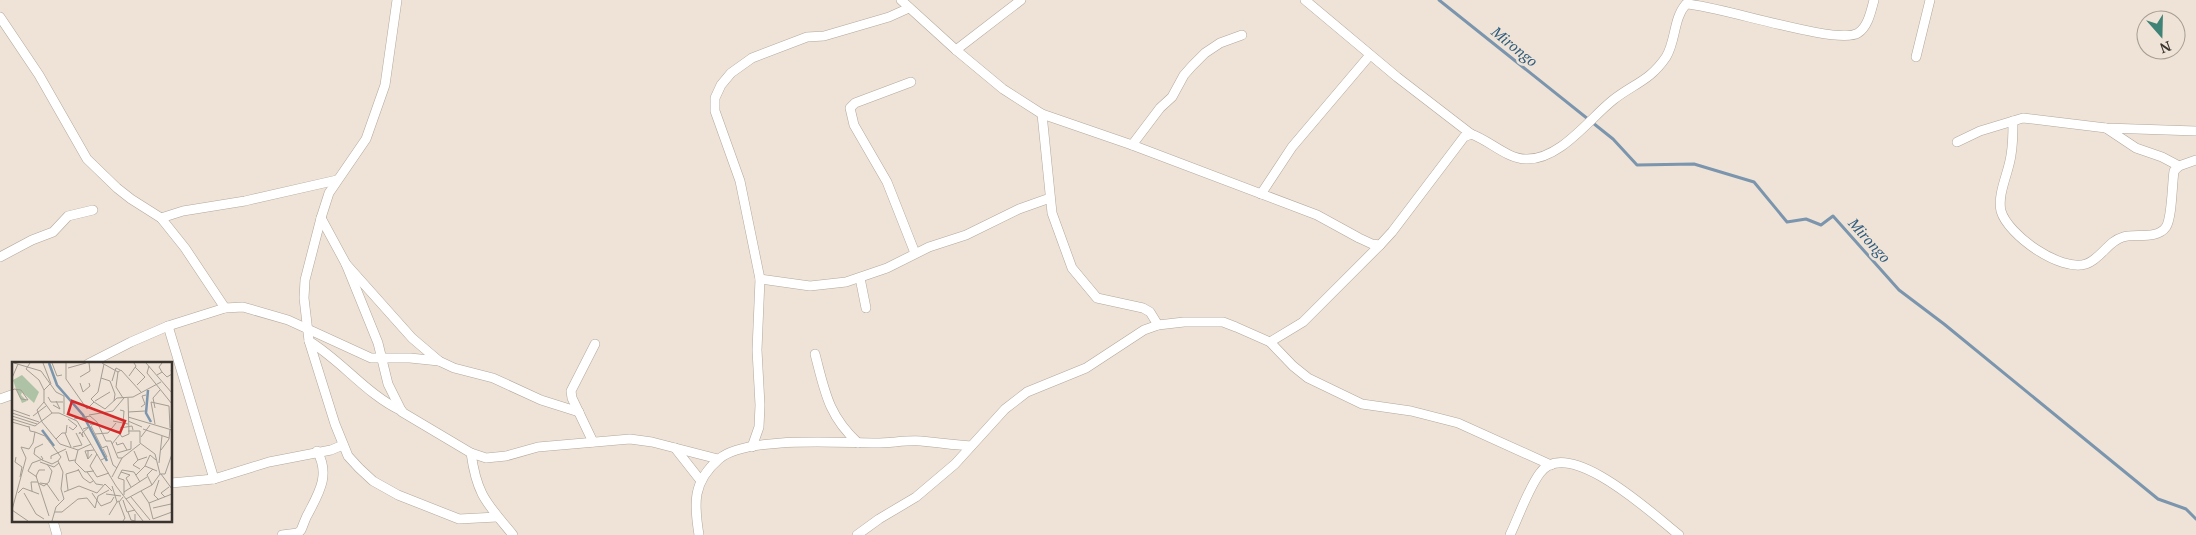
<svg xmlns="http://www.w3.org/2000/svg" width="2196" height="535" viewBox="0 0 2196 535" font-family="'PT Serif',serif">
  <rect width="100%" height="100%" fill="#eee3d6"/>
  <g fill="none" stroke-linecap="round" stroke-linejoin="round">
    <path stroke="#7a95ad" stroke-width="3" d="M1439,0L1613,139L1637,165L1694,164L1754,182L1787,222L1806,219L1821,225L1833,216L1899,290L1944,324L2158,499L2186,509L2196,519"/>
    <defs>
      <g id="street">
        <path d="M397,0L385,85L366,139L329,193L321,218L305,280L304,298L309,341L335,424L348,456L359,468L373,481L398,495L459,519L497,517"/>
        <path d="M901,0L956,50L1003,89L1042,114L1132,145L1317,215L1359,238L1372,244L1380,245L1392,232L1464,137L1471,134C1489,140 1507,159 1526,159C1560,160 1589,119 1613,100C1633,84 1650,81 1666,57C1676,41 1673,19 1686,4C1717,5 1838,46 1858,33C1868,27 1871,11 1874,0"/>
        <path d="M1305,0L1397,77L1471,134"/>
        <path d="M0,17L39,75L87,159L117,188L131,199L161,218L185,248L225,308"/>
        <path d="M956,50L1021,0"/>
        <path d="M1916,57L1930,0"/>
        <path d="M911,82L855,103L850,108L854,125L887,182L915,253"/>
        <path d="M1042,114L1052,213L1072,268L1097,298L1143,308L1150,312L1158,325"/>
        <path d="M2013,121C2013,132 2013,144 2011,155C2009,172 1997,194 2001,211C2008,235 2060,272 2086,264C2101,259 2108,241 2123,237C2135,233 2157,240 2166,227C2172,218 2172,185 2174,171L2179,166L2196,160"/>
        <path d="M2106,128L2136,148L2162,157L2179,166"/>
        <path d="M1957,142L1980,131L2023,118L2106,128L2196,131"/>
        <path d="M1132,145L1160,108L1172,97L1184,75L1192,66L1205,53L1220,43L1242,35"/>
        <path d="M1261,194L1292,147L1370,55"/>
        <path d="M161,218L183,211L245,201L337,180"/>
        <path d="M321,218L346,264L412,338L439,361L454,368L493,378L541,400L579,412"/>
        <path d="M0,257L32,240L53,232L68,216L93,210"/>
        <path d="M346,264L378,343L388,384L402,412L471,453L486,458L506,456L538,447L630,439L652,442L718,459"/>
        <path d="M860,278L866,308"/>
        <path d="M760,279L810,286L846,282L887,268L929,247L966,235L1019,209L1050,198"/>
        <path d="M168,326L214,479"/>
        <path d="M309,341C342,361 367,395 402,411"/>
        <path d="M1270,342L1303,322L1380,245"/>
        <path d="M815,354C825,392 828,415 858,443"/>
        <path d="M88,364L131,342L168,326L225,308L243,307L288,320L371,358H410L439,361"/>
        <path d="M0,399L14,394"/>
        <path d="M593,442L572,398L571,391L595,344"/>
        <path d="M752,447L759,427L760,405L757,350L760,279L740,181L715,111V98L721,85L731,73L752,58L807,37L824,36L889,17L909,8"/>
        <path d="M675,448L701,481"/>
        <path d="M471,453C477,496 487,503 513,535"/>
        <path d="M171,483L214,479L269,462L331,450L343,445"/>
        <path d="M53,521L57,535"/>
        <path d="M282,535L298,533L301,530C304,524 305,518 309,512C320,491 330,474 317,451"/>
        <path d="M699,535C694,504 692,482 719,459C746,436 839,443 876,443C891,443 906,440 921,441C938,443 954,445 971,446"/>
        <path d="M857,535L879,519L916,497L955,464L1005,409L1027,392L1086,368L1144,330L1158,325L1184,322H1223L1236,327L1270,342L1293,366L1308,378L1362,404L1411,411L1458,423L1551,465"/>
        <path d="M1510,535C1519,516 1528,489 1540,473C1568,434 1656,517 1679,535"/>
      </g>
    </defs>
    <use href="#street" stroke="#b2a79b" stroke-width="10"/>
    <use href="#street" stroke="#fff" stroke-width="9"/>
  </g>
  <g text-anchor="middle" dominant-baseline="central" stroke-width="5" stroke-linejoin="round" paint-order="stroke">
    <g font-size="15" font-style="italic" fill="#2d5b7e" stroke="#eee3d6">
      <text transform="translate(1515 46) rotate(39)">Mirongo</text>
      <text transform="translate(1870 240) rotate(48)">Mirongo</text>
    </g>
  </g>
  <g transform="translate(12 362)">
    <rect width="160" height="160" fill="#eee3d6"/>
    <path d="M10,13L27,30L22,41L10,30L9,33L15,39L10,41L4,27L1,18Z" fill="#aec2a5"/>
    <path fill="none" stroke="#7a95ad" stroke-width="2.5" d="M37,1L45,23L71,53L95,99M136,28L134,51L139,60M30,68L42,84"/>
    <path fill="none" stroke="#a59d93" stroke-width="1" d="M2,1L29,9L44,30L52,34V52M18,1L14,7L27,18L32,28M31,1L39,22M40,1L45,14L50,13M54,1V17L75,47L82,40L93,47L105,36L121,35L149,20M90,1L106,10L109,8L129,30M134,1L160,31M137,4L135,11L160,42M123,5L133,15L125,23M56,6L74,1M106,10L104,25L111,36M150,10L155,15L160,12L159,8M145,13L150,10L147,5L150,1M117,14L124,4L122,1M68,15L78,9L77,1M0,16L6,2M89,16L98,19L103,32L102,39M100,19L104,6L108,8M68,21L71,30L78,24L77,21M38,22L32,28V40L40,51M0,29L2,27L9,28L16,38L9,37L4,27M36,35L39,40H51M83,39L98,30M82,40L79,37L86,30L92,2M41,43L48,47L44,39M157,44L158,66M129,45L133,42L130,34L134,33M143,46L141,36L148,28M1,48L18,54M108,48L112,49L111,62M116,50L133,49M0,51L27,60M77,53L101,49L112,36M0,54L25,62M21,54L34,44M74,55L79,63L85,62M116,55L160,68M0,57L23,64L40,51H47L65,59L104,124L131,159M56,57L65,64L61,68L57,65M62,57L78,54L85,60L94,79H99L106,96H110M101,59L116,62M116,59L130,65M0,60L17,65M30,60L48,82L66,88M30,60L25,48L32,40M143,62L139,40L157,44M79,64L90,86L95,84M108,66L120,64L121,68M131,67L157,76M23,70L33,74L49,95L46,99L51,110L49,127L52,137L44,145L40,159M53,71L59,85M67,72L68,70L71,75L70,71L77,65L71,67M83,72L96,71L104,61M129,75L138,63M44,77L50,71H54L55,63M104,80L105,83L111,81L115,88M79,82L66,88L63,100L73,110L82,109M100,82L108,72L110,75L117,72L116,36M95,84L101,103L105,106M61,85L70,83L64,71M76,88V97L80,92M149,88L157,77L158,67M54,89L57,99L63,98M122,89L126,98L135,95M105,91L119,87V79M85,92L78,104L85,115L97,111M4,95L3,100L10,105L8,115M39,97V94L54,87M76,97L73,89L82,88M30,98L22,92L23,86L31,82M30,98L40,102L46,99M89,98L95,95L91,87M126,98L121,103L128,107M28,100L42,105L47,101M147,101L150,74M133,104L138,93L144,98M66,107L71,116L78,121L81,119M33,108H27L24,114L37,154M110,108L106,116L112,118V133M110,108L122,110L128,120M75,110L84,122L91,123M109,110L118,113L114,116L119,125M148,112H153L160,92M149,112L160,127M124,113L133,104L145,109M25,115L16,109L20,101L31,97L29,94M100,115L110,96L128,82M26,121L32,124L37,120L40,109L35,102M28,121L35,122L47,139M140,123L135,113L141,107M100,124L105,140L107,139M56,128L54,112L67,108M20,129L19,120H26M129,129L137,141L141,157L160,150M52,130L67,124L85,131L93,122L100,129M112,130L135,115M6,131L11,126L27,132M12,131L24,152L32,157M80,131L89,144L99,140L102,135M94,132L109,134M119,135L138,158M153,135L149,131L157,125M114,137L140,123L148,112L143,92L128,81V69H116M111,138L115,150L123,148M147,138L142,133L147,118M137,141L160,132M141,146L159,142M0,148L16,159M0,148L14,96L9,85L17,87L21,81L23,70L18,69L17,64M43,150H50L66,137L75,136L83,146L86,134L97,128M116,150L119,158L123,159V152M97,153L105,140M111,159L113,156L107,140L111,135"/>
    <path fill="#d62828" fill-opacity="0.15" stroke="#d62828" stroke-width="2.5" d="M60,39L113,59L108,71L56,52Z"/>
    <rect width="160" height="160" fill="none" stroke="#38332e" stroke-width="2.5"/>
  </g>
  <g transform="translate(2161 35) rotate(160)"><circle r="24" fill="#eee3d6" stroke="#a59d93"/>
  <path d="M0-4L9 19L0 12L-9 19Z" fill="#3f8276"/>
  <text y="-8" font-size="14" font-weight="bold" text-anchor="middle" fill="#38332e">N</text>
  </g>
</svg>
